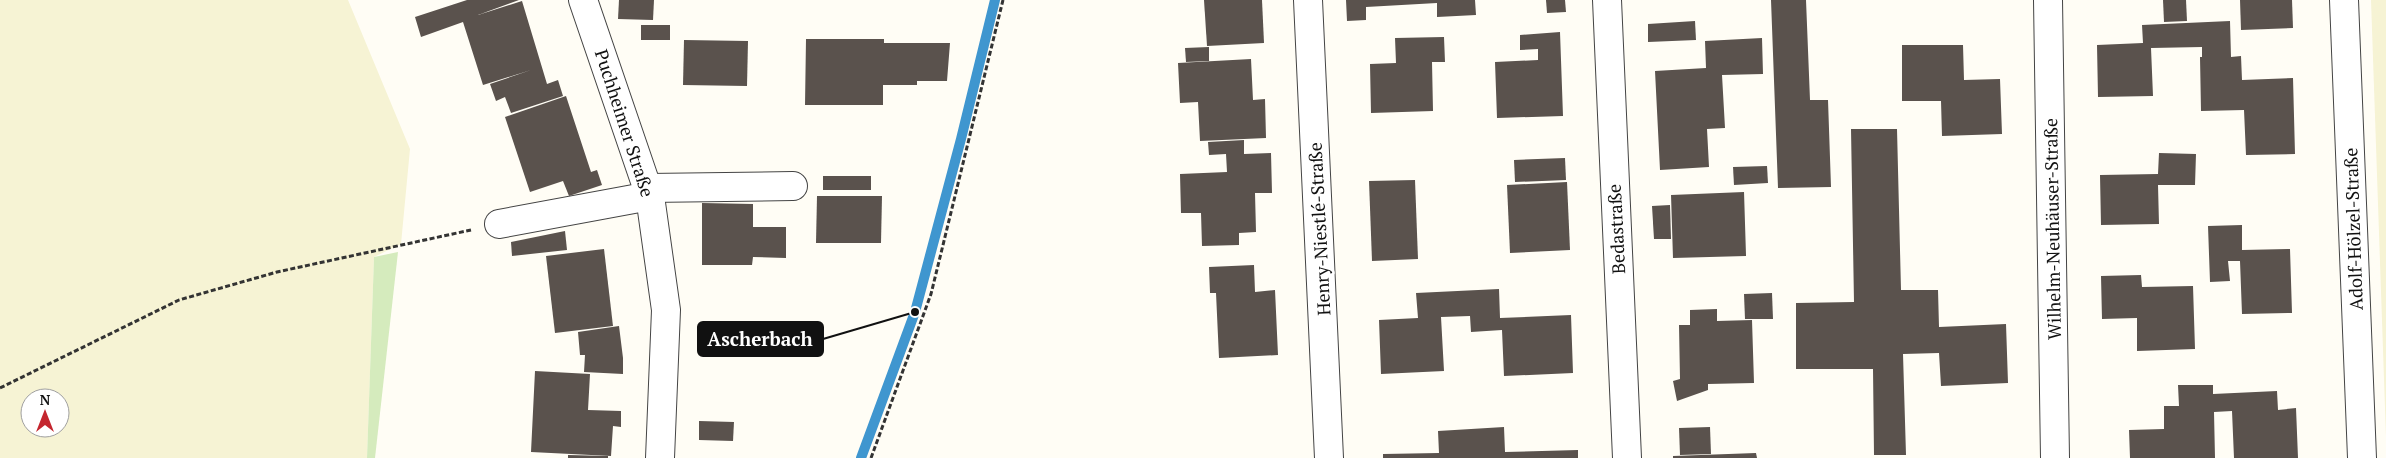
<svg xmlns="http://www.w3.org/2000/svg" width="2386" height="458" viewBox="0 0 2386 458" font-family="'PT Serif',serif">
  <rect width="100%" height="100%" fill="#fffdf5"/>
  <g fill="#f6f3d4" fill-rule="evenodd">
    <path d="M0,0H348L410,149L401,244L374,257L367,458H0ZM30,398H60V428H30Z"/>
    <path d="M2371,0H2386V437Z"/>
  </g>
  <path fill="#d5ebbd" d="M398,252L375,458H367L374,257Z"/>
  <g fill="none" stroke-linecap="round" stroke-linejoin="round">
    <path stroke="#3f96cf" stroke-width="10" d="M861,458L915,312L961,139L995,0"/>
  </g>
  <g fill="#5a524d">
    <path d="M467,0H519L478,15L522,1L547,84L558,80L563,96L511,113L505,97L496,101L490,84L531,70L483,85L463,22L421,37L415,17Z"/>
    <path d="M619,0H654L653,20L618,19Z"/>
    <path d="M1204,0H1262L1264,43L1207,46Z"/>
    <path d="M1346,0H1475L1476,15L1437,17V3L1366,7V20L1347,21Z"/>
    <path d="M1546,0H1565L1566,12L1547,13Z"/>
    <path d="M1771,0H1806L1810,100H1828L1831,187L1778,188Z"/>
    <path d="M2163,0H2186L2187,21L2164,22Z"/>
    <path d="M2240,0H2292L2293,28L2241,30Z"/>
    <path d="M1695,21L1696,40L1648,42V24Z"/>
    <path d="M2230,21L2231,57L2241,56L2242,80L2293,78L2295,154L2246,155L2244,110L2201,111L2200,57H2202V47L2151,48L2153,96L2098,97L2097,45L2143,43L2142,25Z"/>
    <rect x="641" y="25" width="29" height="15"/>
    <path d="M1560,32L1563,116L1497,118L1495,62L1538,60V49L1520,50V35Z"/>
    <path d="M1444,37L1445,62H1432L1433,111L1371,113L1370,64L1396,63L1395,38Z"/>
    <path d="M1762,38L1763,74L1722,75L1725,128L1707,129L1709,167L1660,170L1655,71L1706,68L1705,41Z"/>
    <path d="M806,39H884V43H950L947,81H917V85H883V105H805Z"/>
    <path d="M684,40L748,41L747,86L683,85Z"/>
    <path d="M1902,45H1963L1964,80L2000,79L2002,134L1942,136L1941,101H1902Z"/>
    <path d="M1209,47V61L1186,62L1185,48Z"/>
    <path d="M1251,59L1253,100L1265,99L1266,138L1200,141L1198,102L1180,103L1178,63Z"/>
    <path d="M566,96L591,172L597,170L602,185L569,196L563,181L530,192L505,117Z"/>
    <path d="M1851,129H1897L1901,290H1938L1939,327L2006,324L2008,383L1941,386L1939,353L1903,354L1906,455H1874L1873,369H1796V303L1854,302Z"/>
    <path d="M1244,140V154L1271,153L1272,193H1255L1256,232L1239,233V245L1202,246L1201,213H1181L1180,174L1227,172L1226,154L1209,155L1208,142Z"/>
    <path d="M2159,153L2196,154L2195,185H2158L2159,224L2101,225L2100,175L2158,174Z"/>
    <path d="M1565,158L1566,180L1515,182L1514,160Z"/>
    <path d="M1767,166L1768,183L1734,185L1733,167Z"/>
    <rect x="823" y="176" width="48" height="14"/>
    <path d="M1415,180L1418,259L1372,261L1369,181Z"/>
    <path d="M1567,182L1570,250L1510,253L1507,185Z"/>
    <path d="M1744,192L1746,256L1673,258L1671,195Z"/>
    <path d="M817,196H882L881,243H816Z"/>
    <path d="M702,203L753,204V227H786V258L753,257L752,265H702Z"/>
    <path d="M1670,205L1671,239H1654L1652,206Z"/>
    <path d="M2242,225V250L2290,249L2292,313L2242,314L2240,261H2228L2230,281L2210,282L2208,226Z"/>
    <path d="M565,231L567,250L512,256L511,242Z"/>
    <path d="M604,249L613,326L555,333L546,256Z"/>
    <path d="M1254,265L1255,292L1275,290L1278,355L1219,358L1216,293H1210L1209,267Z"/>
    <path d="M2141,275L2142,287L2193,286L2195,349L2137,351V318L2102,319L2101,276Z"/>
    <path d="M1499,289L1500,318L1571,315L1573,373L1504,376L1502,330L1471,332L1470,316L1441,317L1444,371L1381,374L1379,320L1418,318L1416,293Z"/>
    <path d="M1772,293L1773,319H1745L1744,294Z"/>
    <path d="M1717,309V321L1752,320L1754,383L1708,384V390L1677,401L1673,381L1680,379L1679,325H1690V310Z"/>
    <path d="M619,326L623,358V374L584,372L585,355H580L578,332Z"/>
    <path d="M535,371L590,374L588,410L621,411V427L613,426L611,456L531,452Z"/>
    <path d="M2178,385H2213V394L2277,391L2278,410L2296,408L2298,458H2234L2232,411L2214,412L2215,458H2130L2129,430L2164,429V406H2179Z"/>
    <path d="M699,421L734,422L733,441L699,440Z"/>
    <path d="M1504,427L1505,452L1578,450V458H1383V454L1439,453L1438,431Z"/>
    <path d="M1710,427L1711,454L1680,455L1679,428Z"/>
    <path d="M1756,453L1757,458H1673V456Z"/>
    <path d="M568,455L608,456V458H568Z"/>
  </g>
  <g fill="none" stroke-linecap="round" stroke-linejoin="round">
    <defs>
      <g id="minor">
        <path d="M583,0L650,196L666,310L660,458"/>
        <path d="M1308,0L1329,458"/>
        <path d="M1607,0L1627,458"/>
        <path d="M2048,0L2055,458"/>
        <path d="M2344,0L2362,458"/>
        <path d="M648,188L793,186"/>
        <path d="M499,224L650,196"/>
      </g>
    </defs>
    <use href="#minor" stroke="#444" stroke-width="30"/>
    <g stroke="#333" stroke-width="3" stroke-dasharray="5 2.5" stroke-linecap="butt">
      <path d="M0,388L179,300L277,272L471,230"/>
      <path d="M871,458L931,294L1003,0"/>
    </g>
    <use href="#minor" stroke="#fff" stroke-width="28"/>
  </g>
  <g text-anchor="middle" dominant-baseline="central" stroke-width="5" stroke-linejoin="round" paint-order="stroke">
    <g font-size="18" fill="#111" stroke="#fff">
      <text transform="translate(625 123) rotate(72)">Puchheimer Straße</text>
      <text transform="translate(1319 229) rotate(-93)">Henry-Niestlé-Straße</text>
      <text transform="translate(1616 229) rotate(-93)">Bedastraße</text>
      <text transform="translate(2052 229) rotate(-91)">Wilhelm-Neuhäuser-Straße</text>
      <text transform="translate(2353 229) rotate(-92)">Adolf-Hölzel-Straße</text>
    </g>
  </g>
  <path fill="none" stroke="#111" stroke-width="2" d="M915 312L823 339"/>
  <circle fill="#111" stroke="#fff" stroke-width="2" cx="915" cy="312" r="5"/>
  <rect fill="#111" stroke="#111" stroke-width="2" x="698" y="322" width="125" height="34" rx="5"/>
  <g font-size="19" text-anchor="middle" font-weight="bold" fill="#fff">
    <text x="760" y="346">Ascherbach</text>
  </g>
  <g transform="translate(45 413)"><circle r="24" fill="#ffffff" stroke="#a0a0a0"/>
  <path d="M0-4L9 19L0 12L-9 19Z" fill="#c4262e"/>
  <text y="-8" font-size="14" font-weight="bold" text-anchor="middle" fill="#111111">N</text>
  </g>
</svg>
